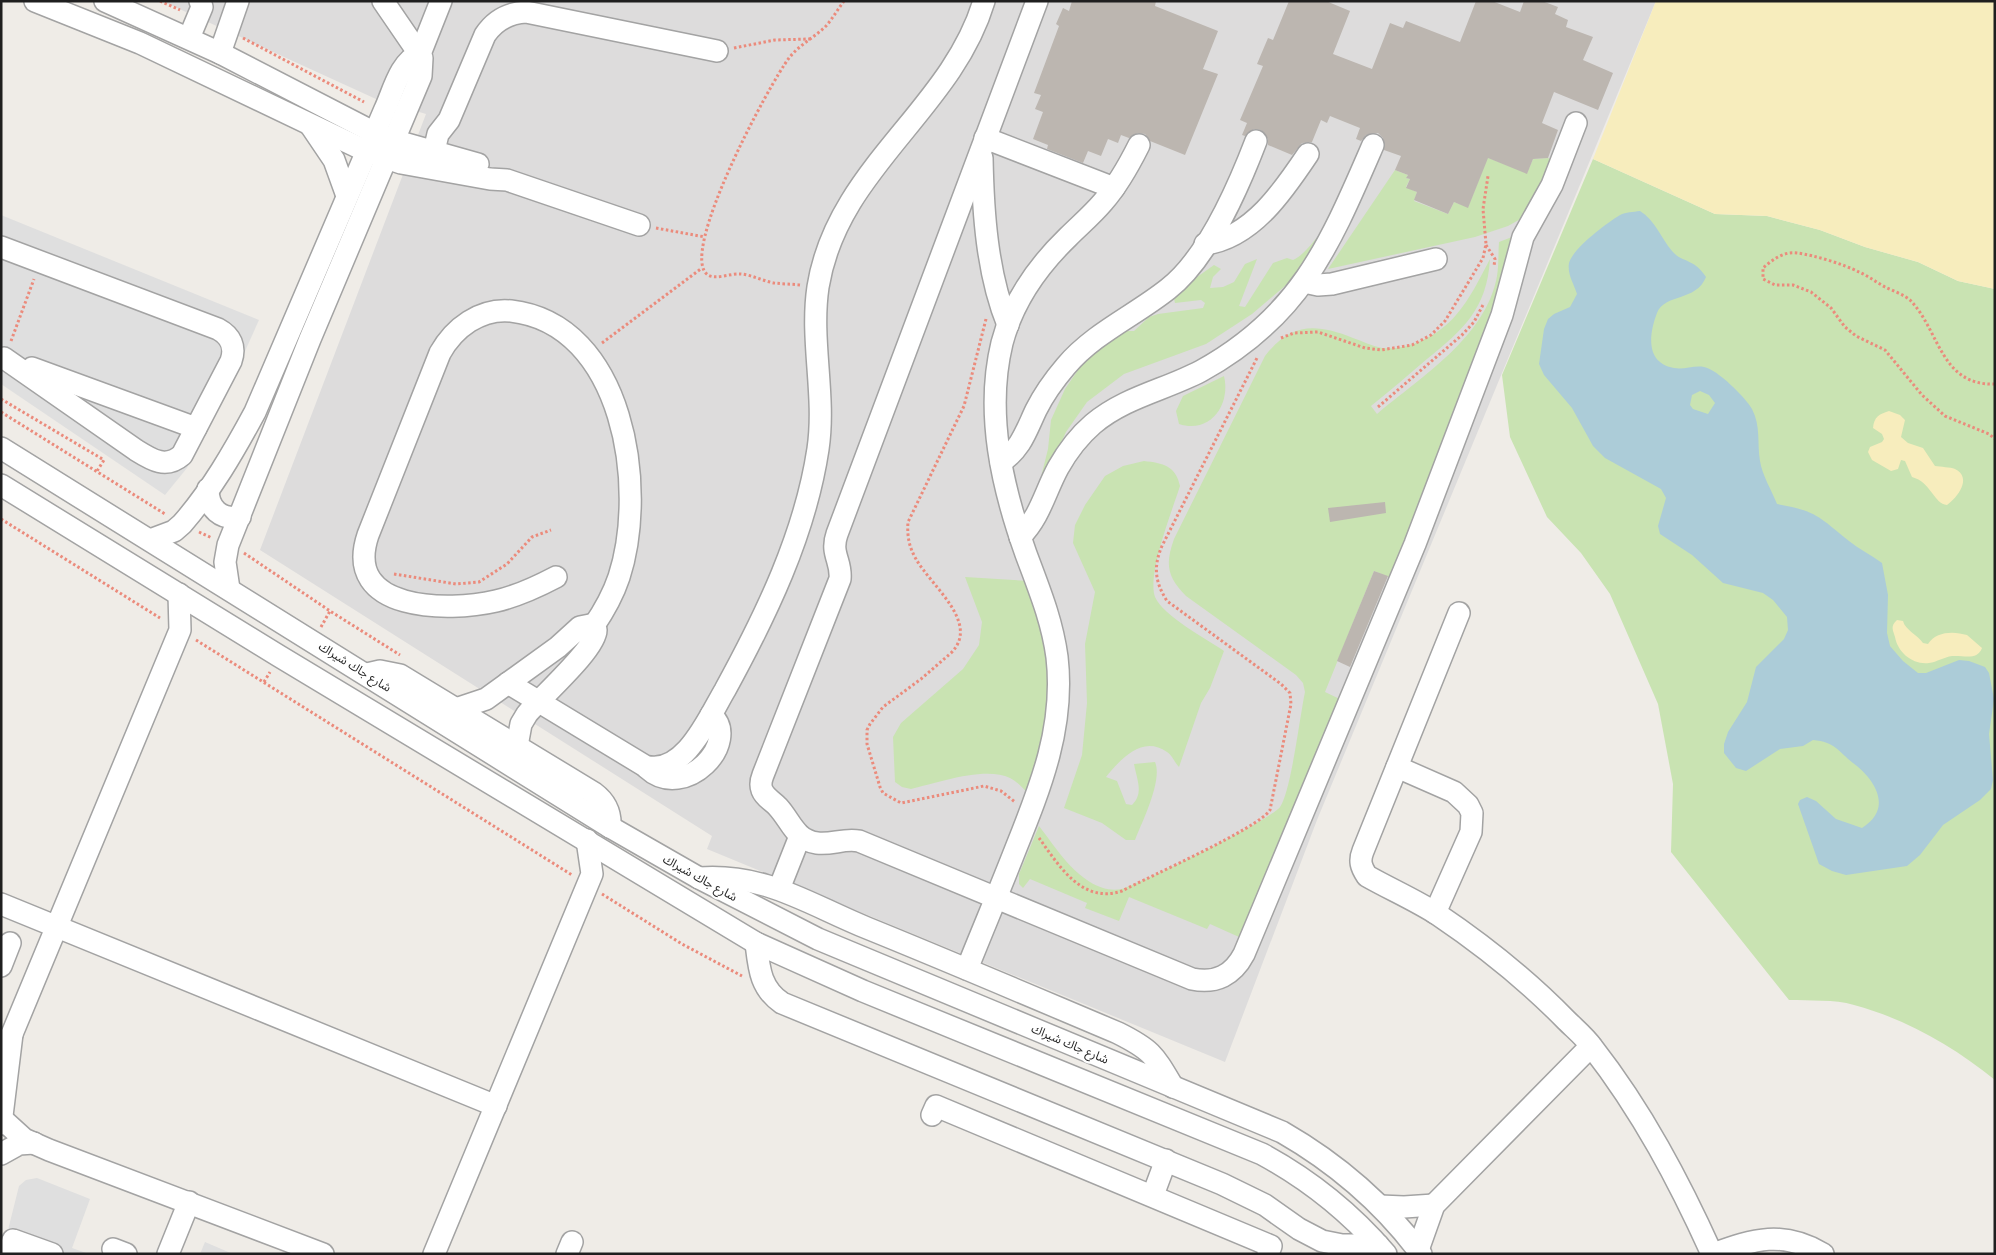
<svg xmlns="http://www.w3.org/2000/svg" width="1996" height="1255" viewBox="0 0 1996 1255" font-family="'Fira Sans','Noto Sans Arabic',sans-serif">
  <rect width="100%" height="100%" fill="#efece7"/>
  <path fill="#dddcdc" d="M162,1H1656L1317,820L1225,1062L707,849L712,836L260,550L426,114L376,99Z"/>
  <g fill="#c9e3b2">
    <path d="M1478,154L1527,173L1533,159L1548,158L1556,161L1524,217L1508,226L1475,237L1328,269L1395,170L1408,175L1406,178L1410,179L1406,187L1417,192L1414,201L1448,214L1454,202L1468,207L1480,177Z"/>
    <path d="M1593,159L1715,214L1767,216L1820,230L1865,247L1918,262L1958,281L1995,289V1080C1953,1046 1906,1019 1854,1005C1834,999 1810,1001 1789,1000L1671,852L1673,784L1658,704L1610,594L1581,553L1547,517L1510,437L1502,375Z"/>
    <path d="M1328,228L1299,274L1252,314L1206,344L1124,374L1087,402L1066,432L1035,501L1048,449L1051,420L1065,389L1089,354L1116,331H1134L1149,317L1158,314L1203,308L1205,303L1201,300L1175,303L1173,294L1214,265L1221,269L1213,277L1210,288L1223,287L1234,282L1245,264L1257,259L1239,306L1245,307L1273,263L1287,258L1293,260C1308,253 1314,237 1328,228Z"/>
    <path d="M1512,237L1519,242L1396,580L1374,571L1325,692L1346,702L1248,941L1210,924L1207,929L1129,897L1119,921L1085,908L1087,903L1030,879L1023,888L1019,884V874L1039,826C1056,848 1075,879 1103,888C1109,890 1116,890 1122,889C1142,883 1272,819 1280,807C1291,792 1300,715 1305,692L1303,683L1296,675L1186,596C1167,577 1165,564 1174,539L1265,356C1291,323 1315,323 1353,338C1362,341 1372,346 1382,348C1409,351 1439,335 1456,315C1470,299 1480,278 1490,259C1487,309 1463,330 1427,359C1408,375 1390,391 1371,406L1377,414C1422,376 1486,337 1497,276C1499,264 1498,253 1499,242Z"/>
    <path d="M1224,376C1231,405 1210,434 1179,424L1176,411L1183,396Z"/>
    <path d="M1144,461C1163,463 1176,466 1180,486C1172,511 1147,574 1155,597C1163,616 1207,639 1224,651L1210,688L1201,703L1179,767C1175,763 1172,755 1167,752C1142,734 1120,760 1106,777L1117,781L1126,804L1132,805C1144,793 1137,780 1134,764L1155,762C1163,780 1142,822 1135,840H1126L1102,823L1064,808L1082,755L1087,703L1085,644L1095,592L1073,543L1075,525L1085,505L1105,476L1123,466Z"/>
    <path d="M965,577L1029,581L1050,639L1054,700L1030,796C1024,789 1018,782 1010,778C985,766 937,783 911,789L902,787L895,782L893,737L901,723L963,669L979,645L982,622Z"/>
  </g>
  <g fill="#f7edbd">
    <path d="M1656,1H1995V289L1958,281L1918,262L1865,247L1820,230L1767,216L1715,214L1593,159Z"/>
    <path d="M1889,411L1900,415L1905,420L1901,437L1908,443L1923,448L1935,466C1941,467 1950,467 1955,469C1973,478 1957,498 1947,505C1934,504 1931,482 1912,477L1905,461L1901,460L1898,469L1891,471L1872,460L1868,452L1870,447L1882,442L1884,439L1882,434L1873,428C1874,417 1879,414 1889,411Z"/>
    <path d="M1897,620L1903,621C1905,630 1918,635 1923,643L1928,644C1936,631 1954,631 1967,635L1982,648C1977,661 1964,655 1952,656C1944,657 1937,662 1929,663C1913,665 1898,653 1895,637C1893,630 1890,626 1897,620Z"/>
  </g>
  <g fill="#dfdfdf">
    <path d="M1,215L259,320L223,400L187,468L165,495L1,384Z"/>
    <path d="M37,1178L90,1199L72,1248L89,1254H2L19,1186L26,1180Z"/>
    <path d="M205,1242L233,1254H200Z"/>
  </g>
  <path fill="#acccd8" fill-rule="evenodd" d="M1640,211C1655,220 1661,238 1672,251C1682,263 1694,258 1706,277C1696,302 1665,293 1657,313C1649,334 1645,363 1674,368C1684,370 1694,365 1704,367C1717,369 1746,398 1752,409C1761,426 1757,443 1760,461C1762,475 1772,491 1777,504C1817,511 1819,517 1849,541C1859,549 1871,555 1882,563L1888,595L1887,633L1890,646L1903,661L1918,673H1926L1959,660L1969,661L1985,667L1989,673L1994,699L1989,734L1993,780L1991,789L1980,800L1943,825L1920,855L1907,866L1846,875L1832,871L1819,864L1798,804L1800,800L1807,797L1816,801L1836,819L1862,828C1893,809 1876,780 1853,763C1838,751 1835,742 1813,740L1803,746L1780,749L1746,771L1736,768L1724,753V744L1728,732L1747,702L1756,667L1784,639L1788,630L1787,617L1773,600L1763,593L1723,583L1692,555L1660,534L1658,526L1666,498L1661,489L1605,458L1593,446L1572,408L1544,375L1539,364L1544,329L1548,319L1554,314L1570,307L1577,294C1574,284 1567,274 1569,263C1573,248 1607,223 1620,215C1626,212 1633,212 1640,211ZM1700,391L1709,395L1715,403L1708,414L1693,409L1690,405L1692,395Z"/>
  <g fill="#bcb6b0">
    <path d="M1072,1H1156L1155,6L1218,31L1203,69L1218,74L1185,155L1150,141L1145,134L1138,133L1129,138L1121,135L1118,143L1108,139L1101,156L1088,151L1083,163L1047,149L1048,145L1033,139L1043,112L1035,109L1041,95L1034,93L1059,26L1056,24L1063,8L1069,11Z"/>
    <path d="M1289,1H1326L1350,11L1333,54L1372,69L1390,23L1403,28L1406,21L1460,42L1476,1H1492L1520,12L1524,1H1542L1558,7L1555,14L1568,20L1566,27L1593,37L1583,60L1613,73L1598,110L1554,92L1542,123L1558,130L1548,158L1533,159L1527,174L1488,158L1468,208L1454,202L1448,214L1414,200L1417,192L1406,188L1410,179L1406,178L1408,175L1395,170L1401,156L1384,150L1383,138L1378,133L1366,135L1361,141L1356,139L1360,128L1330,116L1327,123L1321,120L1312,142L1302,143L1292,155L1268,145V139L1261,130L1254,129L1245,136L1242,135L1247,123L1240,120L1263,66L1257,64L1268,38L1273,40Z"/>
    <path d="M1385,502L1386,513L1330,522L1328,508Z"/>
    <path d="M1374,571L1388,576L1350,667L1337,661Z"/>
  </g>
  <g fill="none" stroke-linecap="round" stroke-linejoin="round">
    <defs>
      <g id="minor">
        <path d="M35,1L140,43L366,151L401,163L490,179L507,180L639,225"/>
        <path d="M105,1L220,53L375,133L393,140L478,164"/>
        <path d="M1037,1L837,534C830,554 842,561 840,579L763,775C761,780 760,785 762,790C765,798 773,801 778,807C791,821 795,840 817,843C832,845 844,838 859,841L1192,979C1216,984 1233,975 1244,954L1415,544L1502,315L1523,237L1552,185L1576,123"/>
        <path d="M189,38L202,7L200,1"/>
        <path d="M220,53L238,1"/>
        <path d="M311,126L334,160L347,196"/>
        <path d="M985,138L1114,188"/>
        <path d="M982,158C983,212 987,274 1008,325"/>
        <path d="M437,166L434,151L438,134L449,120L485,35C495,20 508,13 526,12L717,51"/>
        <path d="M1205,244C1252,238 1284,190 1308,154"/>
        <path d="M1,247L218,329C231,336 236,347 231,361L182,455C166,469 152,460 136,450L4,358"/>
        <path d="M1304,282L1318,285L1332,284L1436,259"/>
        <path d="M32,368L196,428"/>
        <path d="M1,448L610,827L699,878L818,939L1282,1132C1336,1163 1383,1203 1421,1254"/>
        <path d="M1001,462C1021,449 1026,431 1036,410C1044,394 1054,380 1066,366C1094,333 1134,316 1168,289C1208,258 1238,188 1256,141"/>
        <path d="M1,485L279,656L756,943L863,991L1262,1154C1310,1180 1350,1212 1386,1254"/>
        <path d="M208,489C208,509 221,520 240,517"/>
        <path d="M1020,537C1040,517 1045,492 1058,468C1067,452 1079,436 1093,424C1125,397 1165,390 1201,371C1301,316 1330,244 1373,145"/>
        <path d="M150,540L174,531L182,524C211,491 234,451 255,412L385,109C393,92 400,61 420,54L441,1"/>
        <path d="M556,577C537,587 518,596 496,601C449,612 342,612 368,535L440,353C454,328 480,308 511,311C624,324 648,488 619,577C613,595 604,611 593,627"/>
        <path d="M229,589L225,562L228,545L310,339L421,76L422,58L383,1"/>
        <path d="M1459,613L1363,851C1359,861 1361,867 1367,876C1390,889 1415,900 1437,914C1483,945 1527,980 1566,1020C1575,1029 1585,1037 1592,1047C1642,1111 1679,1181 1712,1254"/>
        <path d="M367,674L380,671L400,675L594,793C606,802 611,812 610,827"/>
        <path d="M508,683L645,766C684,777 709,717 725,690C766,615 805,535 818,449C826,395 810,341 818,287C837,168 951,111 984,1"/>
        <path d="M456,709L486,699L558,647L580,627L590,625L596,630C597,648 540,698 527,714L521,724L517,746"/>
        <path d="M1397,767L1454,792L1468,805L1472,813L1471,832L1435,913"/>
        <path d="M647,768C685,803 742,741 711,715"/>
        <path d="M699,878C765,873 808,904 867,928C951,962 1035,998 1118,1033C1152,1050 1154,1055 1173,1087"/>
        <path d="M779,889L800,836"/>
        <path d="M1,904L496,1106"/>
        <path d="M756,943C759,968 760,988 782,1003L1222,1184L1265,1205L1299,1229L1322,1241L1342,1245H1378"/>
        <path d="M1,966L10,943"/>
        <path d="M967,969C983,929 1000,889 1016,848C1041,786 1065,726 1057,657C1052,620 1039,589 1026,554C1002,487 985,413 1002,343C1013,301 1038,266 1068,237C1080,225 1092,215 1103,202C1118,185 1129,165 1139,145"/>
        <path d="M12,1034L180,630L179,594"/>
        <path d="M1,1057L12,1034L1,1124"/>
        <path d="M932,1115L936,1106L1271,1246L1268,1254"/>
        <path d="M2,1119L24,1139L49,1150L323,1254"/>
        <path d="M1,1154L19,1144L34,1143"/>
        <path d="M1153,1195L1166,1160"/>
        <path d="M1380,1206L1404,1207L1434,1205"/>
        <path d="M113,1249L126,1254"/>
        <path d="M1418,1250L1434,1205L1591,1046"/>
        <path d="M9,1254L13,1240L52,1254"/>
        <path d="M168,1254L189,1202"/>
        <path d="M434,1254L592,874L587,840"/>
        <path d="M567,1254L572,1242"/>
        <path d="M1713,1254C1754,1239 1783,1230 1823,1254"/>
      </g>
    </defs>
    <use href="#minor" stroke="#a3a3a3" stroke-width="24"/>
    <g stroke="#eb8b7c" stroke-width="3" stroke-dasharray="2.5 2.5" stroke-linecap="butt">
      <path d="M160,1L180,10"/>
      <path d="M243,38L364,102"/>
      <path d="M734,48L775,40L810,39"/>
      <path d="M656,228L705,237"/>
      <path d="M1486,245L1495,259L1494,266"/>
      <path d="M800,285C791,284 782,284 774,283C763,281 752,275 741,274C731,273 716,280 708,275C677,255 770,83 789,58C799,45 815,37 826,26C833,18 838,9 844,1"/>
      <path d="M986,319L964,406L908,522C907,536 909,547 916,559C931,586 981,623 951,653L921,679L883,707L870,724L867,730V744L880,787L883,793L901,803L984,786L1001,791L1015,802"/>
      <path d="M1281,338L1294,333L1318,332L1365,348L1381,350L1412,345L1431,335L1445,321L1483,258L1486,244L1483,209L1488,176"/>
      <path d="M11,341L34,279"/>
      <path d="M602,343L702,268"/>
      <path d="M1995,384C1941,386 1940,332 1911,301C1905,295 1893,291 1885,287C1876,282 1868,276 1859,272C1843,264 1814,255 1797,253C1784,251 1772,260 1763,268V279L1775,285H1793L1811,292L1831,308L1845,327L1856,336L1885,350L1922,395L1945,416L1989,434L1995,439"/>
      <path d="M1,399L104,460L97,471"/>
      <path d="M1378,407L1462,335L1474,322L1484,303"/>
      <path d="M1,412L165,514"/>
      <path d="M1,519L160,618"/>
      <path d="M199,532L212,538"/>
      <path d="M244,553L330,611L400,655"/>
      <path d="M394,574L456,584L479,582L507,564L532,537L551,530"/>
      <path d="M321,627L330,611"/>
      <path d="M196,640L572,875"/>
      <path d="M264,682L270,672"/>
      <path d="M1039,838C1060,867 1082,904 1122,891C1148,877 1259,828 1270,810L1291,704L1290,693L1281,684L1167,601C1155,582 1153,567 1162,546L1257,358"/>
      <path d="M602,894L682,944L742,976"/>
    </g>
    <use href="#minor" stroke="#fff" stroke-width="21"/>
  </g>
  <g text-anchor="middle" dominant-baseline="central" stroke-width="4.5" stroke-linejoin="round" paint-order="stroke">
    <g font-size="12" fill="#1f1f1f" stroke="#fff">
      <text transform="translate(355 667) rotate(32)">شارع جاك شيراك</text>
      <text transform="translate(700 878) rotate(29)">شارع جاك شيراك</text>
      <text transform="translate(1070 1044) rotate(23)">شارع جاك شيراك</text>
    </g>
  </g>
  <rect width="1996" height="1255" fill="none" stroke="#1f1f1f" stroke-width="5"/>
</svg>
